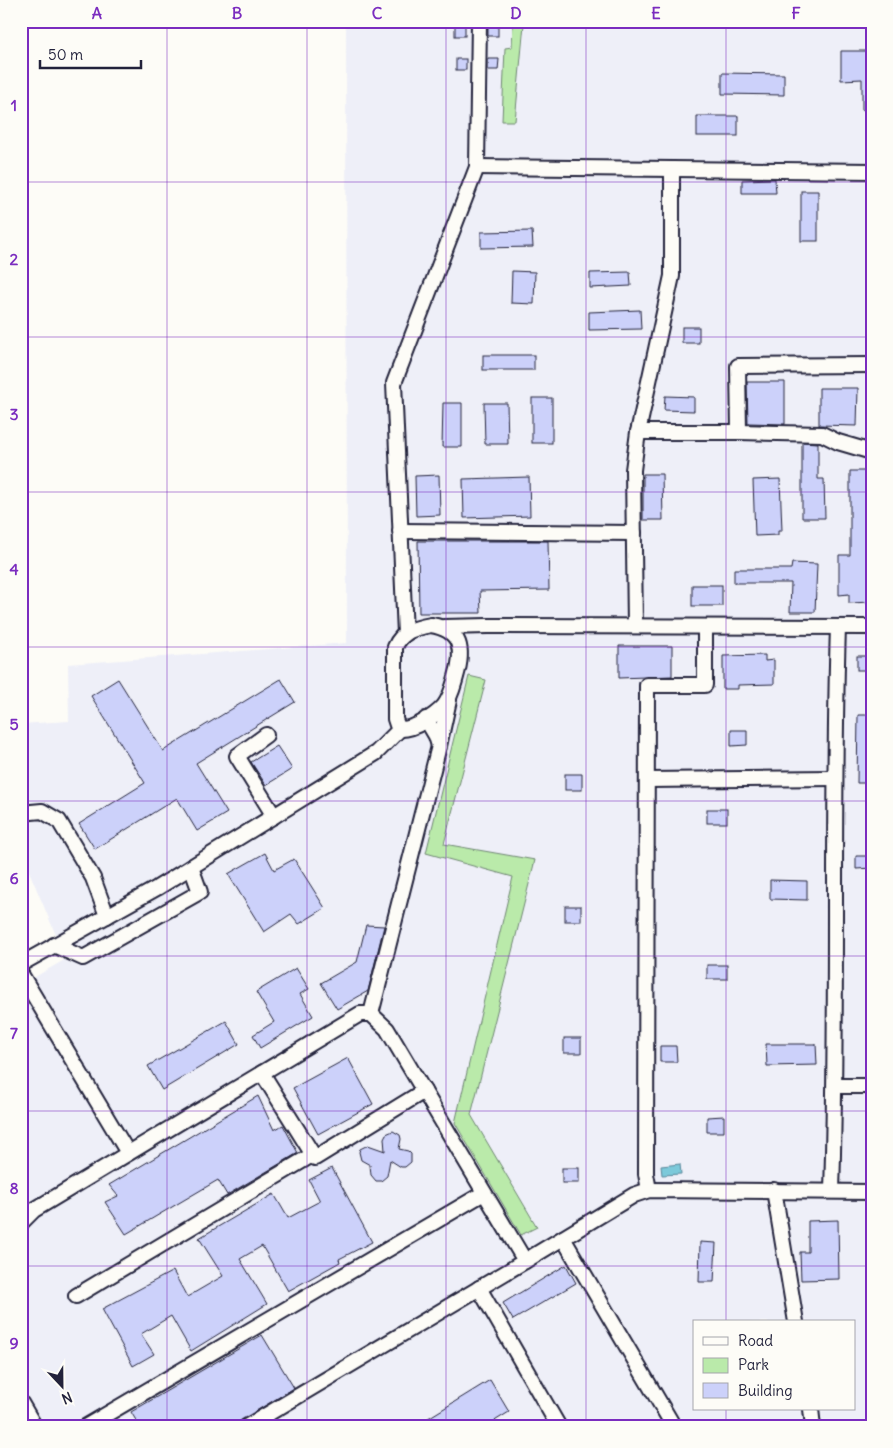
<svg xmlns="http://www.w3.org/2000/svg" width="893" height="1448" viewBox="0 0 893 1448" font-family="Delius,sans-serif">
  <rect width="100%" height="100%" fill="#fdfcf7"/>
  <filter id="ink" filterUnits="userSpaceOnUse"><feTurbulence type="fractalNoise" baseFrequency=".02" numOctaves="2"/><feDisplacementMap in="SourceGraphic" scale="10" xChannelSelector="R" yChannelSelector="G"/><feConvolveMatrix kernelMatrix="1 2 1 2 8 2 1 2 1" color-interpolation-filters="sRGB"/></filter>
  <g filter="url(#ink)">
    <path fill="#eeeff8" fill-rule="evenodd" d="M346,21H872V1427H21V985L66,959L26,864L21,865V724L69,721L68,664L347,643ZM694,1322H854V1409H694Z"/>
    <g fill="#baeaaa" stroke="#6e8672">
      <path d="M513,21H648L524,24L515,121H502L505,48L512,47Z"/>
      <path d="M469,676L486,680L444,844L535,860L471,1115L537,1227L521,1235L455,1123L513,877L426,853Z"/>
    </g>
    <path fill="#7cc9da" stroke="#58869a" d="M680,1164L681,1174L662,1175L661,1166Z"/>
    <g fill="#ccd1fa" stroke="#22223b">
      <rect x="455" y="25" width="10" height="11"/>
      <rect x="488" y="25" width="10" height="11"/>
      <path d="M841,51H872V110H862V79L841,80Z"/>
      <rect x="456" y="59" width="10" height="11"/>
      <path d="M488,59H499L498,70H488Z"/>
      <path d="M722,73L784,74V95L722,94Z"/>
      <rect x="697" y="116" width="41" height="20"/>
      <path d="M775,179L776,193H742V180Z"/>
      <rect x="801" y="191" width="17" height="50"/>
      <path d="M532,231L533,247L481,248V232Z"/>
      <path d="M512,271L535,272L534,304L511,303Z"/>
      <path d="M630,272L631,286L590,288V273Z"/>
      <path d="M640,310L641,329L589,330V312Z"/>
      <rect x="682" y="327" width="17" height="16"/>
      <rect x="483" y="355" width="51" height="15"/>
      <path d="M747,382H785V424L748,423Z"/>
      <path d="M819,388H858L857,426L819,425Z"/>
      <path d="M665,396L694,397V411L664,410Z"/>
      <rect x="532" y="398" width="20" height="45"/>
      <path d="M443,403H462V447H442Z"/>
      <path d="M484,403H507L508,444H485Z"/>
      <path d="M802,442L818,443V479H824L825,518H802Z"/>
      <path d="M850,471H872V602L849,603V594L839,595V555H850Z"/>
      <path d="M643,474H662L663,520H643Z"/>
      <path d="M439,475L440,515L416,516L415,476Z"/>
      <path d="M529,477L530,516L464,518L463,479Z"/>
      <path d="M780,479L782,531H778V535L755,536L753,480Z"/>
      <path d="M418,541H548L549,590L480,591L481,613H419Z"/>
      <path d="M792,563L817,564L815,612H790L791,583H734V569H791Z"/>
      <rect x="692" y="585" width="30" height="21"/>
      <path d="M619,646H672V676L619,678Z"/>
      <path d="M765,655V661L774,660V684L738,685V689H723V656Z"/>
      <rect x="857" y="656" width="15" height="14"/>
      <path d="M118,679L163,751L281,679L295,702L196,763L227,813L197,831L177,798L95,849L79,824L145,783L91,696Z"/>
      <path d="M858,715H872L870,783H857Z"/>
      <path d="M731,730H747V745L731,746Z"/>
      <path d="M277,746L292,769L266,785L251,762Z"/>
      <rect x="565" y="774" width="17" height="16"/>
      <rect x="707" y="809" width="20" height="14"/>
      <path d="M265,853L274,870L294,859L325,908L299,924L291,914L264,932L228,874Z"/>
      <path d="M856,856H872V868L856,869Z"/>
      <path d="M770,880L807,881V900L770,899Z"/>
      <rect x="565" y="906" width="16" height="15"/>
      <path d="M366,925L384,926L368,991L337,1009L321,983L357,962Z"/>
      <rect x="707" y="965" width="20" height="14"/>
      <path d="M296,968L309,989L300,994L313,1016L260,1048L253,1035L274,1022L256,992Z"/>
      <path d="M226,1021L239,1044L162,1090L148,1066Z"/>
      <rect x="564" y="1038" width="17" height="15"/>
      <path d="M766,1044H816L817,1065L767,1066Z"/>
      <path d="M660,1046H676L677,1062H660Z"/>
      <path d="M348,1058L373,1104L318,1134L293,1088Z"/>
      <path d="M258,1096L274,1130L283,1125L298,1153L227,1195L218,1180L126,1234L105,1202L118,1196L109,1185Z"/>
      <path d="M724,1116V1132H707V1117Z"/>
      <path d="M393,1131L400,1135L401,1139L399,1149L408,1151L411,1154V1162L405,1167H401L390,1160L387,1176L381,1181H376L371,1175L370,1165L361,1160L359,1152L360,1149L368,1145L385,1151L384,1138L386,1134Z"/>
      <path d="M332,1168L372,1242L339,1259L340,1262L288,1291L262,1246L240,1259L267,1304L191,1351L171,1316L141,1334L154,1354L133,1366L102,1309L173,1271L187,1297L223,1276L199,1238L274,1194L288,1218L320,1201L309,1180Z"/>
      <rect x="562" y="1168" width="17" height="15"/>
      <path d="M838,1220L839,1279L801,1280L800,1252H808V1221Z"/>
      <path d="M700,1242L716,1243L714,1282H699Z"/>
      <path d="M566,1265L576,1283L513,1320L503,1303Z"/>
      <path d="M262,1335L294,1388L231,1427H140L131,1412Z"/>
      <path d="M490,1380L509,1412L485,1427H429L425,1420Z"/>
    </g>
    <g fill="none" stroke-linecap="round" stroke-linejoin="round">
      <defs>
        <g id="minor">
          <path d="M477,167L872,171"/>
          <path d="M638,432H739L738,366L872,365"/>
          <path d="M739,432L822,434L838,442L872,452"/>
          <path d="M400,531L634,533"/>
          <path d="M431,625C462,630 464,650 456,677C453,687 451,697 444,706C435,716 414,730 400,729L397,725L395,719V647C402,631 415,628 431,625Z"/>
          <path d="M635,626L633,470L638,432L672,276V169"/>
          <path d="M444,627L488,626L872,627"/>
          <path d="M405,634L394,383L477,167L479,21"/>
          <path d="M426,719L436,736L439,746L449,700"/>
          <path d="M266,735L237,756L274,816"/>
          <path d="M647,780L835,778"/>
          <path d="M21,813L42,811L59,821L93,878L107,916"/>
          <path d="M54,945L83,958L200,892L191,867"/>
          <path d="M21,964L157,888L376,753L400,729"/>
          <path d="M21,974L128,1153"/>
          <path d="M371,1014L439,746"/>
          <path d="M262,1073L315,1158L424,1091"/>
          <path d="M835,1086H872"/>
          <path d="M649,1190L646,1174L647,685H705V627"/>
          <path d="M774,1190L796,1322"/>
          <path d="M832,1191C838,1003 832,815 838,627"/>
          <path d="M21,1223L34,1210L360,1014H371L387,1029L525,1261L246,1427"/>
          <path d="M563,1238L674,1427"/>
          <path d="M525,1261L634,1195L649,1190L872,1192"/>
          <path d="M479,1288L559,1427"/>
          <path d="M76,1296L312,1155"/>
          <path d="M21,1403L35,1427"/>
          <path d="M811,1409L813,1427"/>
          <path d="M85,1427L484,1193"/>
        </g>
      </defs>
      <use href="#minor" stroke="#22223b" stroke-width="18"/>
      <use href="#minor" stroke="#fdfcf7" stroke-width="14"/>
    </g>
  </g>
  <path fill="none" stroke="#7b2cbf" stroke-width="1" stroke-opacity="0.55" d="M167,21V1427M307,21V1427M446,21V1427M586,21V1427M726,21V1322M21,182H872M21,337H872M21,492H872M21,647H872M21,801H872M21,956H872M21,1111H872M21,1266H872M726,1409V1427"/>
  <rect width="893" height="1448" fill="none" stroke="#fdfcf7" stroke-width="55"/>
  <rect x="693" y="1320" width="162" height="90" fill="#fdfcf7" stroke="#a5a5ac"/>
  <rect x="703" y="1337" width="25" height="8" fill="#fdfcf7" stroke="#a5a5ac"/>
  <text x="738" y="1346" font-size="15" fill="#22223b">Road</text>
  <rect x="703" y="1358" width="25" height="15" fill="#baeaaa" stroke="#a5a5ac"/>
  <text x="738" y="1370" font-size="15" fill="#22223b">Park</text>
  <rect x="703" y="1383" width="25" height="15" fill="#ccd1fa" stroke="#a5a5ac"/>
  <text x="738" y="1396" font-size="15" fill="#22223b">Building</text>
  <g transform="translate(62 1386) rotate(158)" stroke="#fdfcf7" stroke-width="4" paint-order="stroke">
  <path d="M0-4L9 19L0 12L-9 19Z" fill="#22223b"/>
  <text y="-8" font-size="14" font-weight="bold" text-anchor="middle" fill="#22223b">N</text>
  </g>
  <path d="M40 60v8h101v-8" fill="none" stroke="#22223b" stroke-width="2.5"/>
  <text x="48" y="60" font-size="15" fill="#22223b" stroke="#fdfcf7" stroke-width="4" paint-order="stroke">50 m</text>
  <rect x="28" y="28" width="838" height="1392" fill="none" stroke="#7b2cbf" stroke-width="2"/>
  <g font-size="16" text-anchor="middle" font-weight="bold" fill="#7b2cbf">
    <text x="97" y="19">A</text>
    <text x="237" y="19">B</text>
    <text x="377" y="19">C</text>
    <text x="516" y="19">D</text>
    <text x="656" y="19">E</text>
    <text x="796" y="19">F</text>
    <text x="14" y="111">1</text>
    <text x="14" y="265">2</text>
    <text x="14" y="420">3</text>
    <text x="14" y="575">4</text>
    <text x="14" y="730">5</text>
    <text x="14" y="884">6</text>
    <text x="14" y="1039">7</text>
    <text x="14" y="1194">8</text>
    <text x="14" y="1349">9</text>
  </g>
</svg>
